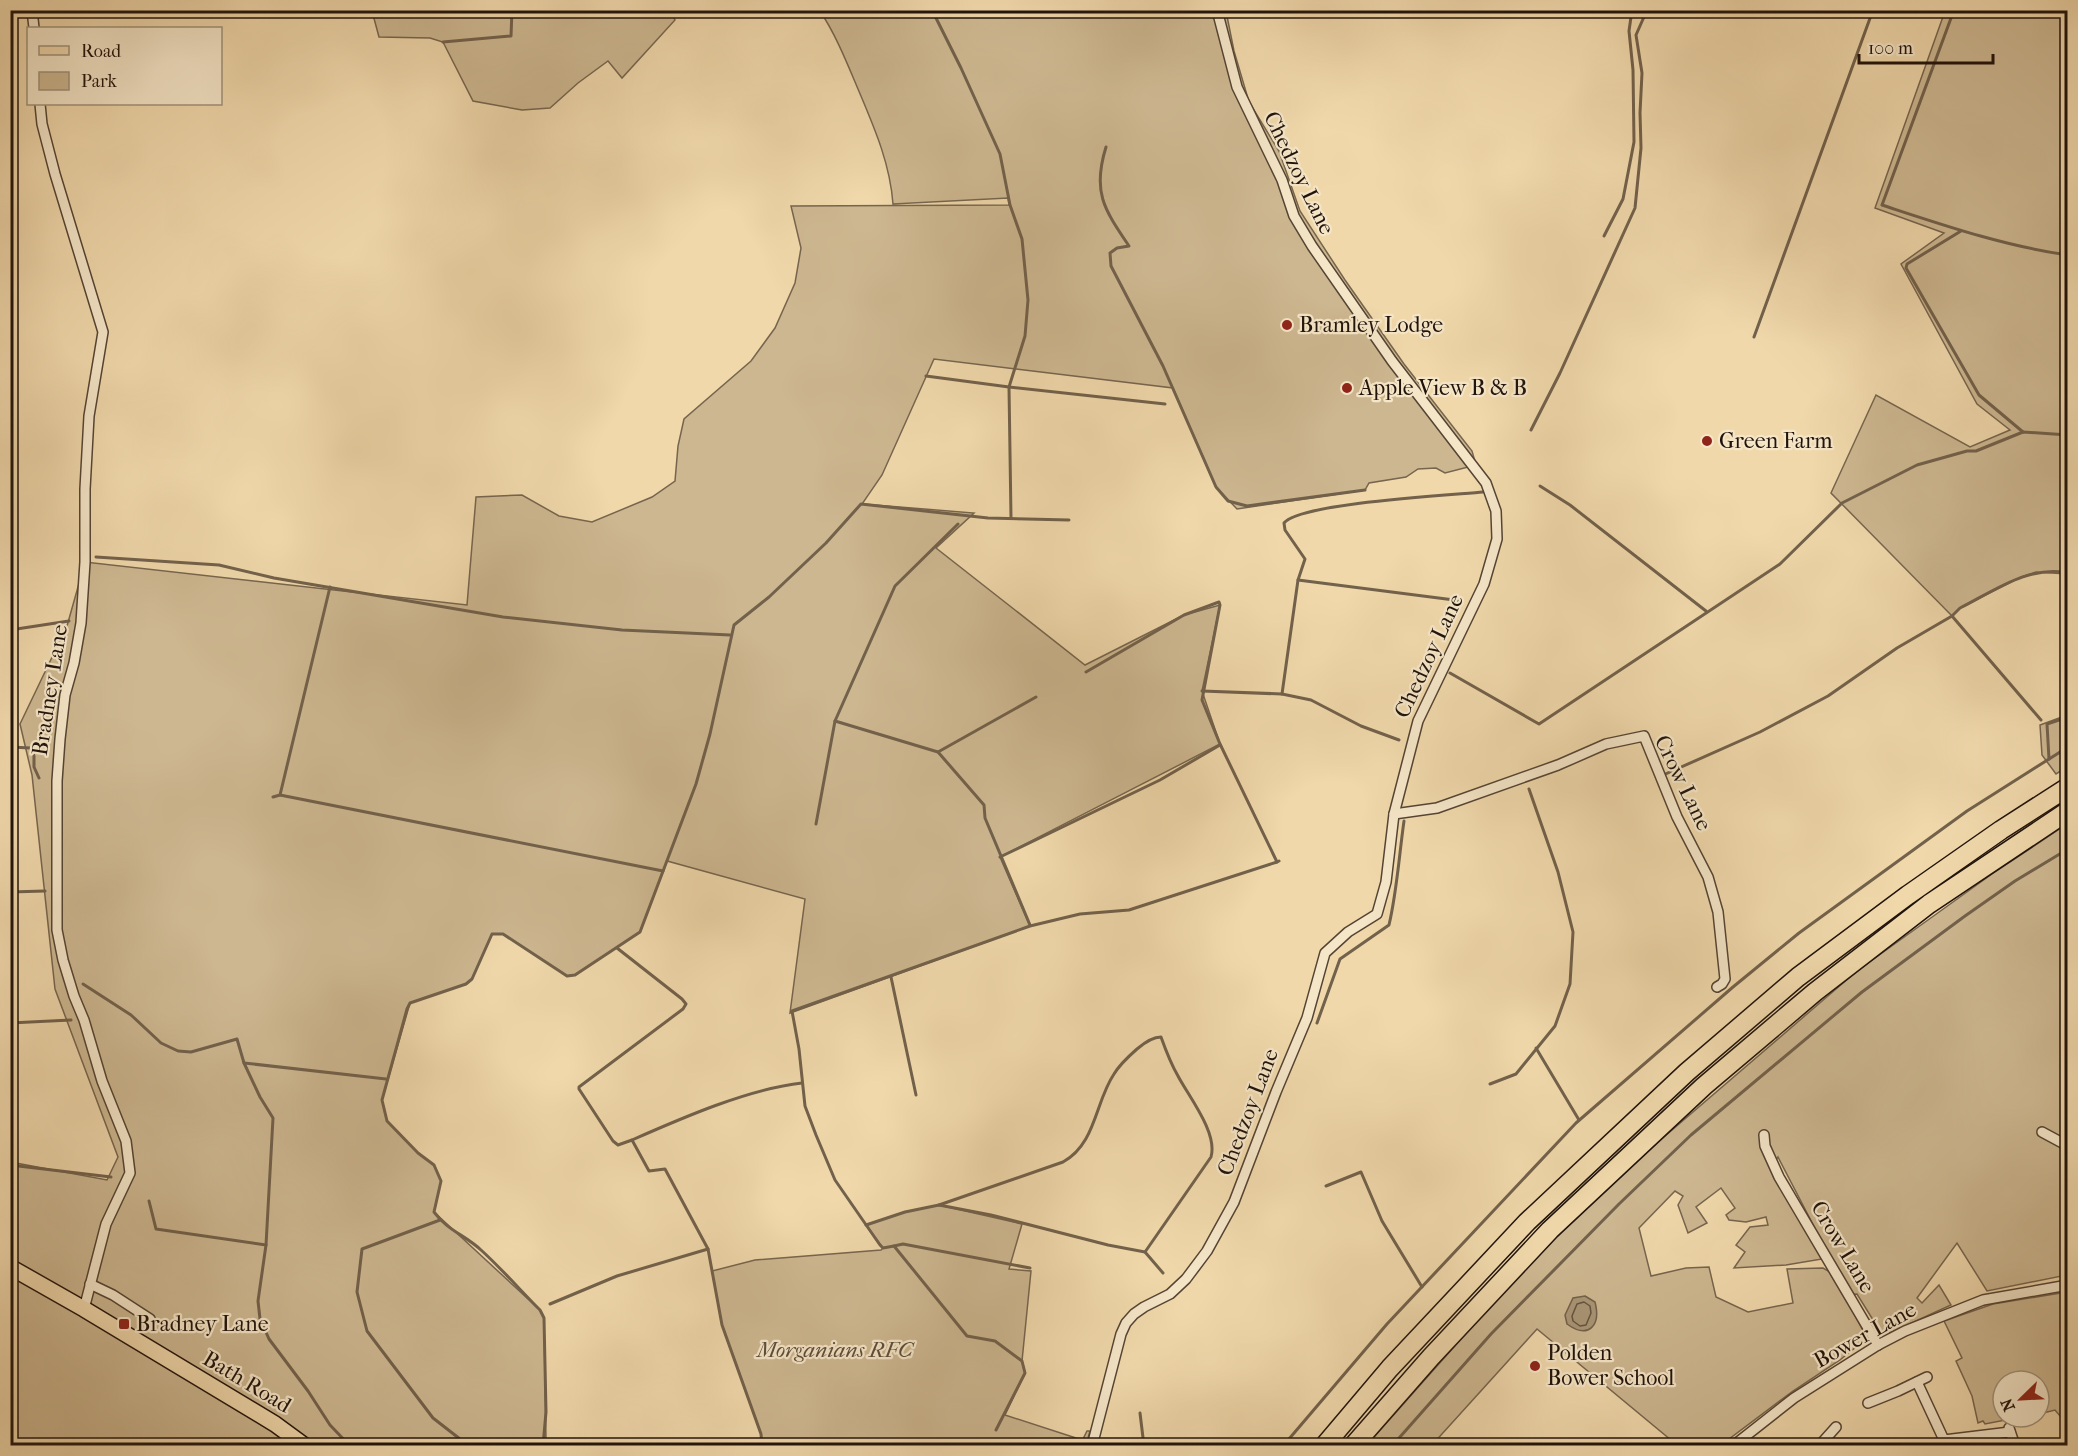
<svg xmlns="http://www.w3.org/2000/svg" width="2078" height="1456" viewBox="0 0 2078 1456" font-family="'IM FELL French Canon',serif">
  <rect width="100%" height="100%" fill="#f0d8ab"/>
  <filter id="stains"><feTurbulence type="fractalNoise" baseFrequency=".00333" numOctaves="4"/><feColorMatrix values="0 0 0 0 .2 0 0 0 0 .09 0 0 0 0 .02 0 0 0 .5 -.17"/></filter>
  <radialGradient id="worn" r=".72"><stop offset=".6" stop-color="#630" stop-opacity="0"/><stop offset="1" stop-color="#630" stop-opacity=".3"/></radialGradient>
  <g fill="#cdb790" stroke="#76654e" stroke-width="1.5" fill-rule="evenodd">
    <path d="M670,11L675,20L622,78L608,61L578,83L550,108L522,110L473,101L443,42L430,38L379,37L372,11Z"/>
    <path d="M820,11H1226L1234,51L1249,102L1279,151L1300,211L1345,280L1404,364L1472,451L1476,465L1445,473L1436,468L1418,469L1406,477L1369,483L1365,490L1237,509L1216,487L1173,388L934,359L882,475L862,504L974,513L936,548L1085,665L1184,615L1220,605L1202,691L1220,744L1000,857L1030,926L790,1013L805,899L667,861L640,932L575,975L567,976L503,934H492L472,979L466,984L410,1003L382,1100L387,1121L418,1153L434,1165L441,1181L434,1212L540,1310L544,1318L546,1440L544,1445H11L10,1162L107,1180L118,1157L55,989L32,775L20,724L67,626L85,562L467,605L476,497L522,495L559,516L592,522L652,497L675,481L678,446L684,419L751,361L775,328L795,283L801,248L791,206L1009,205L1008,198L893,204C890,163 874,127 858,89C847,63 836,35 820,11Z"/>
    <path d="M1945,11H2068L2067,574L2036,572L2021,577L1960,608L1952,616L1831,493L1876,395L1970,447L2010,430L1977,404L1901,264L1944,233L1875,208Z"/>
    <path d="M2067,715V767L2056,774L2042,755L2040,725Z"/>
    <path d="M2067,824V1275L1987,1291L1957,1243L1917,1298L1922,1303L1939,1285L1951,1305L1883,1336L1857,1294L1844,1295L1867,1338L1840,1360L1793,1391L1721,1445H1677L1537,1329L1432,1445L1366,1446L1532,1259L1608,1185L1857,971L1992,874ZM1778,1157L1832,1261L1851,1291L1842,1293L1830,1272L1823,1268L1787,1269L1793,1303L1748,1312L1716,1297L1709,1267L1686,1268L1651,1276L1639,1228L1675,1191L1683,1196L1678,1205L1688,1233L1707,1223L1696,1207L1721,1188L1735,1208L1726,1215L1729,1220L1746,1222L1766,1217L1768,1225L1750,1227L1736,1245L1745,1252L1734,1268L1786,1265L1822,1259L1772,1165Z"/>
    <path d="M939,1205L1022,1224L1009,1269L1031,1271L1022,1361L1025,1373L1005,1415L1076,1438L1083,1439L1087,1431H1090L1086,1445H762L761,1434L722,1325L712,1271L755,1260L881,1250L883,1248L866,1225L905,1212Z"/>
    <path d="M2067,1292V1424L2055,1410L2039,1414V1381H2003V1417H2021L1985,1424L1983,1421L1978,1423L1972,1396L1956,1361L1962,1358L1944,1321L1993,1304Z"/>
  </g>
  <path fill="#a99575" stroke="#72614b" stroke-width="1.5" d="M1585,1296L1595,1302C1601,1325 1589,1340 1567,1324L1565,1315L1573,1298Z"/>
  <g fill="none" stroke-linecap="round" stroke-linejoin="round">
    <path stroke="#645440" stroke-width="1.5" d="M1584,1302L1590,1306L1591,1313L1586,1325L1580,1326L1573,1321L1572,1316L1577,1304Z"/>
    <g stroke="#72614b" stroke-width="3">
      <path d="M932,10L961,68L1000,154L1010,205L1022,239L1028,300L1025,336L1009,387L1011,518"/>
      <path d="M1954,10L1882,205C1943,225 2004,246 2068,255"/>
      <path d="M443,42L511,36L512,10"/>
      <path d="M1106,147C1092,192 1104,209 1129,246L1117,248L1110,253L1111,266L1163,366L1216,487L1228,501L1247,506L1365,490"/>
      <path d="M1961,231L1907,264L1906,268L1979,395L2023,432"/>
      <path d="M1604,236L1623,199L1634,142L1633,70L1629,31L1632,10"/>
      <path d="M1754,337L1873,10"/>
      <path d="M926,376L1009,387L1165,404"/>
      <path d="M1531,430L1560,373L1635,208L1641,148L1640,113L1642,73L1636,35L1647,10"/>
      <path d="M1540,486L1570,505L1706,611"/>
      <path d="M96,557L219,565L274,578L503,617L622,630L730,635"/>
      <path d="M1298,580L1462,601"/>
      <path d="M1952,616L2041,720"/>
      <path d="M10,630L69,621"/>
      <path d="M1086,672L1184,615L1219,602L1220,605L1202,700L1220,744L1277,862L1279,861"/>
      <path d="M1450,673L1539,724L1780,564L1842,503L1917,465L1967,451H1976L2023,432L2068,435"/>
      <path d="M1202,691L1282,694L1311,700L1361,726L1399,740"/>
      <path d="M1282,694L1298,580L1305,559L1285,530L1284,523C1300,503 1451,495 1483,492"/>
      <path d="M835,721L938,752L984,805L985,818L1030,925"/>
      <path d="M10,747L31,748L34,756V767L39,778"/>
      <path d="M938,752L1036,697"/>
      <path d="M2049,759L2047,724L2068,717"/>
      <path d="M1661,776L1760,732L1828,696L1897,648L1952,616L1960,608C1994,591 2028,565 2068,573"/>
      <path d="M280,795L663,871"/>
      <path d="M273,797L280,795L330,587"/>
      <path d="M816,824L835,721L895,586L958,524"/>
      <path d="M1000,857L1160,780L1220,745"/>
      <path d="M10,892L45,891"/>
      <path d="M617,948L682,999L686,1004L683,1009L579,1087V1089L613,1141L618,1145L632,1140L649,1171L665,1169L708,1249L722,1325L761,1434L762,1446"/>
      <path d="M891,977L916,1095"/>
      <path d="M83,984L131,1015L161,1043L178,1051L191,1052L237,1039L244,1063L260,1097L273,1118L266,1245L258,1301L260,1319L269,1339L308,1391L330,1425L350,1446"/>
      <path d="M10,1023L71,1020"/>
      <path d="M1317,1023L1340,959L1389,925C1397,891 1399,856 1404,821"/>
      <path d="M1536,1048L1579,1120"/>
      <path d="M244,1063L386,1079"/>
      <path d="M1490,1084L1516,1074L1555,1026L1570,984L1573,932L1558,872L1529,789"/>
      <path d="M632,1140C682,1118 748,1089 802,1083"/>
      <path d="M10,1165L111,1177"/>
      <path d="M1326,1186L1361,1172L1382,1221L1422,1287"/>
      <path d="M149,1201L156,1229L266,1245"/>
      <path d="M939,1205L1063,1162C1096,1144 1095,1102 1114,1074C1120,1064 1129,1056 1137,1049C1144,1043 1152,1037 1161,1037C1166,1051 1171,1064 1178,1076C1189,1097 1218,1133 1211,1157L1145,1252"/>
      <path d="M440,1220L362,1249L357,1292L367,1331L433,1418L469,1446"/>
      <path d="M866,1225L905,1212L939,1205L991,1215L1108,1245L1145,1252L1163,1273"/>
      <path d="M894,1246L903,1244L1030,1268"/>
      <path d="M550,1304L617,1276L708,1249"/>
      <path d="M1140,1413L1144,1446"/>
      <path d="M996,1430L1025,1373L1022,1361L995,1341L967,1336L894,1246L883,1248L880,1245L835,1180L816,1135L805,1106L799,1049L792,1011L1030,926L1080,914L1129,910L1277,862"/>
      <path d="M543,1446L546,1412L544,1318L540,1310C520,1290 502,1269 481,1250C465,1235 448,1231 434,1212L441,1181L434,1165L418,1153L387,1121L382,1100L407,1009L410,1003L466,984L472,979L492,934H503L567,976L575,975L640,932L696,784L710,734L734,625L769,597L826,543L861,504L988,518L1069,520"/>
      <path d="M1283,1446L1387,1324L1576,1123L1733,987L1799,933L1967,811L2068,747"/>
      <path d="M1392,1446L1491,1334L1619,1204L1691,1135L1862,992L1965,916L2015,881L2068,849"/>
    </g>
    <defs>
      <g id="minor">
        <path d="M32,10L34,28"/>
        <path d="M40,104L42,124L55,174L103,332L89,416L85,489V562L81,623L74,663L65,695L60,739L57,781V930L63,960L74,996L84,1020L102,1081L126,1141L130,1173L106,1224L84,1309"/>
        <path d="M1394,814L1437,808L1558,765L1606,744L1644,736L1677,817L1708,877L1718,912L1725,979L1722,984L1717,987"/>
        <path d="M2042,1132L2068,1146"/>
        <path d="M1764,1135L1765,1146L1779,1177L1878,1345"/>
        <path d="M90,1284L113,1295L150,1319"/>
        <path d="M1917,1382L1944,1440L2010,1432"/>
        <path d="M1868,1403L1898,1391L1927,1377"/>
        <path d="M2009,1428L2015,1446"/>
        <path d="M1092,1446L1121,1334L1126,1323L1134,1314L1144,1307L1170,1294L1186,1279L1207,1251L1234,1202L1276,1092L1307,1018L1325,953L1348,932L1377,914L1386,882L1394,814L1418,721L1484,584L1497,539L1496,511L1486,483L1392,361L1312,246L1294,216L1282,180L1237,87L1217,10"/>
        <path d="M1733,1446L1794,1398L1878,1345L1905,1331L1983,1300L2068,1285"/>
        <path d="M1819,1446L1836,1427"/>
        <path d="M2028,1446L2029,1445"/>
      </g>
      <path id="primary" d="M10,1267L84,1309L275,1424L305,1446"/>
      <g id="motorway">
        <path d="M1324,1446L1390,1368L1527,1222L1687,1072L1798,977L1908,895L2001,830L2068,787"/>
        <path d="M1353,1446L1431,1357L1550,1230L1704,1086L1815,992L1929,904L2068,811"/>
      </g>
    </defs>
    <use href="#minor" stroke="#544433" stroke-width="12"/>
    <use href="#primary" stroke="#20130b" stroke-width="18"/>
    <use href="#motorway" stroke="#20130b" stroke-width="21"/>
    <use href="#minor" stroke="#f5e6c8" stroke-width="9"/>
    <use href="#primary" stroke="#f0d8ab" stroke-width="15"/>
    <use href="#motorway" stroke="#f0d8ab" stroke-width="18"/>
  </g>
  <g fill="#8f2418" stroke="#f5e6c8" stroke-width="2">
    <circle cx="1287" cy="325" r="6"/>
    <circle cx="1347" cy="388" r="6"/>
    <circle cx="1707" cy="441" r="6"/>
    <rect x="118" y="1318" width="12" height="12" rx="3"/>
    <circle cx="1535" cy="1366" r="6"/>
  </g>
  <g text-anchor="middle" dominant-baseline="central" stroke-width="4.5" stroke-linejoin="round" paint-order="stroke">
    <g font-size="22" fill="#20130b" stroke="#f5e6c8">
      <text transform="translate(1299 173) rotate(64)">Chedzoy Lane</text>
      <text transform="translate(1429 656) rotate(-65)">Chedzoy Lane</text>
      <text transform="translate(50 690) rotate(-81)">Bradney Lane</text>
      <text transform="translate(1683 783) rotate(64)">Crow Lane</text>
      <text transform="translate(1248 1112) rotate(-69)">Chedzoy Lane</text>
      <text transform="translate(1843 1247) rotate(59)">Crow Lane</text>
      <text transform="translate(1865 1335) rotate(-29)">Bower Lane</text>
      <text transform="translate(247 1382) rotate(31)">Bath Road</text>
    </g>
    <g font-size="22" fill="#20130b" stroke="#f5e6c8" text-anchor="start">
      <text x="1299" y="325">Bramley Lodge</text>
      <text x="1359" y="388">Apple View B &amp; B</text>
      <text x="1719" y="441">Green Farm</text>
      <text x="136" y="1324">Bradney Lane</text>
      <text x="1547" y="1353">Polden<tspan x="1547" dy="25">Bower School</tspan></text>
    </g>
    <g font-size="22" font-style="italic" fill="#5d4c3a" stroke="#f5e6c8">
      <text x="835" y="1350">Morganians RFC</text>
    </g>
  </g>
  <rect width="2078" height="1456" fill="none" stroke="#f0d8ab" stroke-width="36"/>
  <rect x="12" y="12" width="2054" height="1432" fill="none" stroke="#20130b" stroke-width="3"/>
  <rect x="18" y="18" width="2042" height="1420" fill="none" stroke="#20130b" stroke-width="1.5"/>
  <rect x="27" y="27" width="195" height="78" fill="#f5e6c8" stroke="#a0927c" stroke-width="1.5"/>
  <rect x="39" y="46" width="30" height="9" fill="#f0d8ab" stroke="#a0927c" stroke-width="1.5"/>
  <text x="81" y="57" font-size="18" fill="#20130b">Road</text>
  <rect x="39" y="72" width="30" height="18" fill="#cdb790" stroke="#a0927c" stroke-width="1.5"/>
  <text x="81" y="87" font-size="18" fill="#20130b">Park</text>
  <g transform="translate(2021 1399) rotate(246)"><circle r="28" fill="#f5e6c8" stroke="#a0927c" stroke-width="1.5"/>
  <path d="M0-4.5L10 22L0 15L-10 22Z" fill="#8f2418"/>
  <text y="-9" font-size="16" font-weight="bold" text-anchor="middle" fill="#20130b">N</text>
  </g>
  <path d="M1859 54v9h134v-9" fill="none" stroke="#20130b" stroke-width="3"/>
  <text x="1868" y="54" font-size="18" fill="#20130b" stroke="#f5e6c8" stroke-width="4.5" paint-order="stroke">100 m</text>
  <rect width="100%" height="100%" filter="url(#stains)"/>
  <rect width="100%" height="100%" fill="url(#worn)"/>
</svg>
